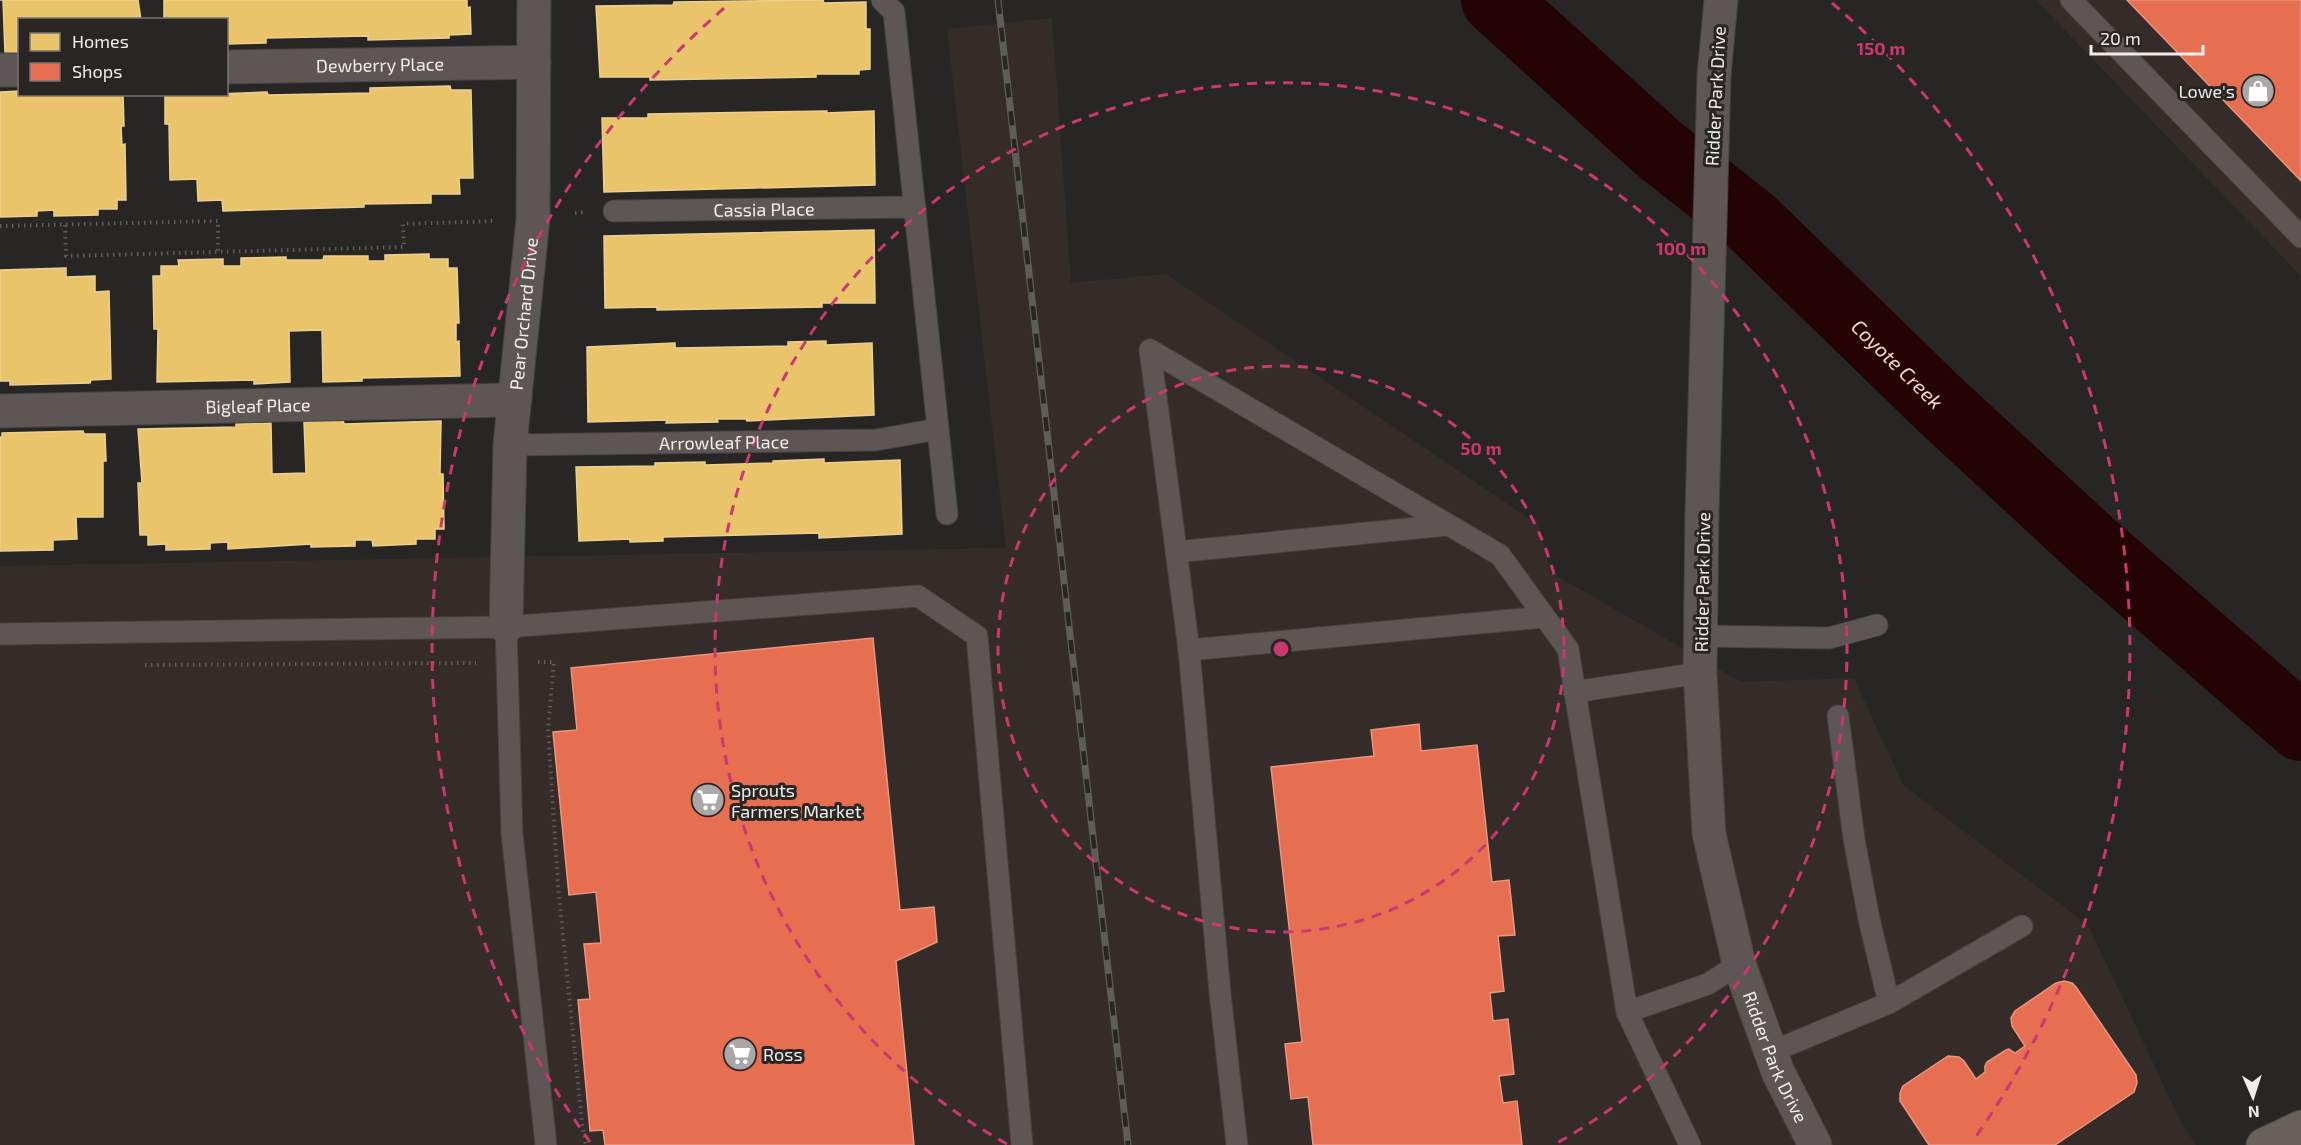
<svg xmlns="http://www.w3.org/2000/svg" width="2301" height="1145" viewBox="0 0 2301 1145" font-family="'Exo 2',sans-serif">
  <rect width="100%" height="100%" fill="#282624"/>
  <g fill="#352c29">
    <path d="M2036,0H2301V276Z"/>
    <path d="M1052,18L1071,283L1166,274L1539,525L1550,572L1741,682L1854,678L1903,785L2088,925L2181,1122L2196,1145H0V566L1006,548L947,29Z"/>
  </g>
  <g fill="#e9c46a" stroke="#ebd091" stroke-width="1.5">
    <path d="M0,0H138L141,20H20V52L5,53L3,0Z"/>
    <path d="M164,0H467V8L470,7L471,34L449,35V38L368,40V36L266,38V43L226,44V20H164Z"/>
    <path d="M823,0L824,3L866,2V29H870V69L859,70V74H816V77L650,80V77H600L596,6L673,5L674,2Z"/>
    <path d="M450,86L451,90H471L473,178H459L460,194H431V203L364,204V207L223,211L222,200L198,201L197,179L170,180L169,124H165V96L267,92L268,95L370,93V88Z"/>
    <path d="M20,91V94H123L124,126H121L122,145L125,144L126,200H117V209H98V215L54,216V210L37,211V216L0,217V92Z"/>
    <path d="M827,111L826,113L874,111L875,185L604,192L602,118H648V114Z"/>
    <path d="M874,230L875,303H822V307L657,310V307L605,308L604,236Z"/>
    <path d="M429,254V259H448V268H457L459,323H456V342L459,341L460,376L362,378V381L323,382L322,330L289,331L290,382L254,384V380L157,382L158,329H154L153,276H161V266H179L178,260L223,259V266H241V258L286,257V260H323L324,256H368V261H385V255Z"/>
    <path d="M66,268V277L95,276V292L109,291L111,379L91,380L90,383L10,385V381H0V270Z"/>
    <path d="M826,341V345L872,343L874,415L747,421L746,419H717L718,422L666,423L667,420L588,422L587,347L675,343V348L788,346V342Z"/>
    <path d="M343,420L344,424L441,421L440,474H443L444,529H435V539H416V544L373,546L372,540H355V546L311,547V544L228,549V542L210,543V549L166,550V544L148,545V535H140L138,483H142L138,429L236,427V424L271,423L272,474L306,473L304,422Z"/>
    <path d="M83,431L84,434H105L106,461H103V517H76L77,539L53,540V550L0,551V437H2V433Z"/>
    <path d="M824,459V463L900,460L902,534L819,538V533L663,537V541L630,542V539L579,541L576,467L655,466V463L705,462V465L773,463V461Z"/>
  </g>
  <g fill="#e76f51" stroke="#ea9580" stroke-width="1.5">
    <path d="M2127,0H2301V181Z"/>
    <path d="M873,638L900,910L934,907L937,942L896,961L914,1145H605L603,1130L590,1131L578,1000L590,999L584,944L601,943L596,892L569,895L553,732L577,730L571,668Z"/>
    <path d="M1419,724L1421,751L1477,745L1492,882L1509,880L1515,935L1498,936L1504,991L1490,993L1493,1021L1508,1019L1514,1074L1499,1076L1503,1103L1517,1101L1522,1145H1313L1308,1097L1291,1099L1285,1044L1302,1042L1271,767L1374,756L1371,730Z"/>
    <path d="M2064,981L2072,983L2076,987L2136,1075L2137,1083L2134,1092L2055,1145H1929L1900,1101V1093L1903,1086L1948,1056L1959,1057L1964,1061L1976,1079L1985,1072V1066L1987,1062L2006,1050L2009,1049L2015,1053L2025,1046L2012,1026L2011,1018L2015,1011L2056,983Z"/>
  </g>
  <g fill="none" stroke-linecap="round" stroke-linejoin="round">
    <path stroke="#230303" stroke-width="68" id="s1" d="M1495,0L1659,149L1753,223L1937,402L2093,546L2301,727"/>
    <defs>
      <g id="service">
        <path d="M882,0L894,12L947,514"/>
        <path d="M2071,0L2301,237"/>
        <path id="s2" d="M614,211L915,207"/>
        <path d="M1150,350L1500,555L1568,649L1627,1012L1708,984L1739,964"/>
        <path d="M1150,350L1189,650L1220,993L1237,1145"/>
        <path id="s3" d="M510,445L876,440L938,429"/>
        <path d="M1176,552L1447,525"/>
        <path d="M506,627L512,834L546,1145"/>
        <path d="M0,634L506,627L918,596L977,636L1022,1145"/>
        <path d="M1701,636L1829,638L1877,625"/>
        <path d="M1189,650L1544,617"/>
        <path d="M1574,692L1700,673"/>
        <path d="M1889,1003L2022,926"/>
        <path d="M1627,1012L1690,1145"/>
        <path d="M1771,1052L1889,1003L1869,919L1854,839L1838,716"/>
      </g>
      <g id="minor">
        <path id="s4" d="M226,67L534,62"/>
        <path d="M0,70H20"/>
        <path id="s5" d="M0,411L515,400"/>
        <path id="s6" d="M506,627L510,445L533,219L534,0"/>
      </g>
      <g id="tertiary">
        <path id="s7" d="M1721,0L1714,75L1702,513L1700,673L1709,834L1739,964L1778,1072L1815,1145"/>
      </g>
      <path id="primary" d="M2263,1145L2301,1127"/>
    </defs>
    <use href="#service" stroke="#434241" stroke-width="23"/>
    <use href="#minor" stroke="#434241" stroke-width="35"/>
    <use href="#tertiary" stroke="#434241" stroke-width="35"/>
    <use href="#primary" stroke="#434241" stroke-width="35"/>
    <g stroke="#605c5a" stroke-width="4" stroke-dasharray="1.5 4.5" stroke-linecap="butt">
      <path d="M575,213L586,212"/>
      <path d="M65,225L66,256L404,247L403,224L494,221"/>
      <path d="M0,226L218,221V251"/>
      <path d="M538,662H554L548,729L558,885L582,1123L586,1145"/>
      <path d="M145,665L476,663"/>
    </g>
    <use href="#service" stroke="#5e5654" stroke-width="21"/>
    <use href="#minor" stroke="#5e5654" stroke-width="33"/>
    <use href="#tertiary" stroke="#5e5654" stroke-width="33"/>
    <use href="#primary" stroke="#695f5b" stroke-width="33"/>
    <defs>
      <path id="rail" d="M998,0L1128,1145"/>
    </defs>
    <use href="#rail" stroke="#605c5a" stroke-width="7"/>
    <use href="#rail" stroke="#292523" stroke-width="4.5" stroke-dasharray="14" stroke-linecap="butt"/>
  </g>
  <g fill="none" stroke="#c93871" stroke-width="3" stroke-dasharray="10 8">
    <circle cx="1281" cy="649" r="283"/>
    <path d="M1007 1144A566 566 0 1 1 1555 1144"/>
    <path d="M590 1142A849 849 0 0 1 730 3M1832 3A849 849 0 0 1 1972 1142"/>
  </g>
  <defs>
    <symbol id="shop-disc" viewBox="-11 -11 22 22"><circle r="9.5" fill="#aaa7a6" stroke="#292523"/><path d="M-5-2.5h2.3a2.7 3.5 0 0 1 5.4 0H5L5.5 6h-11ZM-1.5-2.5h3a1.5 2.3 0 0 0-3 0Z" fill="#fff"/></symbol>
    <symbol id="supermarket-disc" viewBox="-11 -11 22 22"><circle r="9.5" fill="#aaa7a6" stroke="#292523"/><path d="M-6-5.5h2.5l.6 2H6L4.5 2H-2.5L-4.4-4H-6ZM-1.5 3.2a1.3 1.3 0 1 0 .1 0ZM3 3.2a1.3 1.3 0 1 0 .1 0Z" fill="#fff"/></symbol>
  </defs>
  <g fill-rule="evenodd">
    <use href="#shop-disc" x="2239" y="72" width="38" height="38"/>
    <use href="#supermarket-disc" x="689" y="781" width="38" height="38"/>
    <use href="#supermarket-disc" x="721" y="1035" width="38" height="38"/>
  </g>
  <g text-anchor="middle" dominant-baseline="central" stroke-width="6" stroke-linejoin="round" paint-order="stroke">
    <g font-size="18" fill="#f0edec" stroke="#292523">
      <text stroke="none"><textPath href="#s4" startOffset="154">Dewberry Place</textPath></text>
      <text transform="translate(1715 96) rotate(-87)">Ridder Park Drive</text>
      <text stroke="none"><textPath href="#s2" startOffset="150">Cassia Place</textPath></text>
      <text stroke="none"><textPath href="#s6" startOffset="314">Pear Orchard Drive</textPath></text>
      <text stroke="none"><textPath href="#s5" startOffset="258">Bigleaf Place</textPath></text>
      <text stroke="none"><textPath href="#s3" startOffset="214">Arrowleaf Place</textPath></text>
      <text transform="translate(1702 582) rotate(-89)">Ridder Park Drive</text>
      <text stroke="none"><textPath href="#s7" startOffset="1068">Ridder Park Drive</textPath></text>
    </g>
    <g font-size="18" fill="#f0edec" stroke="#292523" text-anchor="start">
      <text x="2235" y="91" text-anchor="end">Lowe's</text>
      <text x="731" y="790">Sprouts<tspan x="731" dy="21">Farmers Market</tspan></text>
      <text x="763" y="1054">Ross</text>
    </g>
    <g font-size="20" font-style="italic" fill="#f9d6cb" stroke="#292523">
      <text stroke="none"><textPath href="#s1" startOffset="543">Coyote Creek</textPath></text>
    </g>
  </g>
  <circle cx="1281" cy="649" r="9" fill="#c93871" stroke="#292523" stroke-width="3"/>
  <g font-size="18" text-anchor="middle" font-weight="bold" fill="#c93871" stroke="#292523" stroke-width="6" stroke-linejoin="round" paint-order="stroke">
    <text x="1881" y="55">150 m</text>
    <text x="1681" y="255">100 m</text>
    <text x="1481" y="455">50 m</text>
  </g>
  <rect x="18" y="18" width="210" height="78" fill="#292523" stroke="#797573" stroke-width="1.5"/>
  <rect x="30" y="33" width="30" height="18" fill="#e9c46a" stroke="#797573" stroke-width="1.5"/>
  <text x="72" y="48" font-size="18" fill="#f0edec">Homes</text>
  <rect x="30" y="63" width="30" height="18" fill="#e76f51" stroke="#797573" stroke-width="1.5"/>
  <text x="72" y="78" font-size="18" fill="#f0edec">Shops</text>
  <g transform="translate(2253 1097) rotate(177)" stroke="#292523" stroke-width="4.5" paint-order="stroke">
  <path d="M0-4.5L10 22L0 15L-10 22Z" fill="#f0edec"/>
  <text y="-9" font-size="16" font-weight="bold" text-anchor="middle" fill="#f0edec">N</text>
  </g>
  <path d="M2091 45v9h112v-9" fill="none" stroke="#f0edec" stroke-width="3"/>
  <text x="2100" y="45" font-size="18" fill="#f0edec" stroke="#292523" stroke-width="4.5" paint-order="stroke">20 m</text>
</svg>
